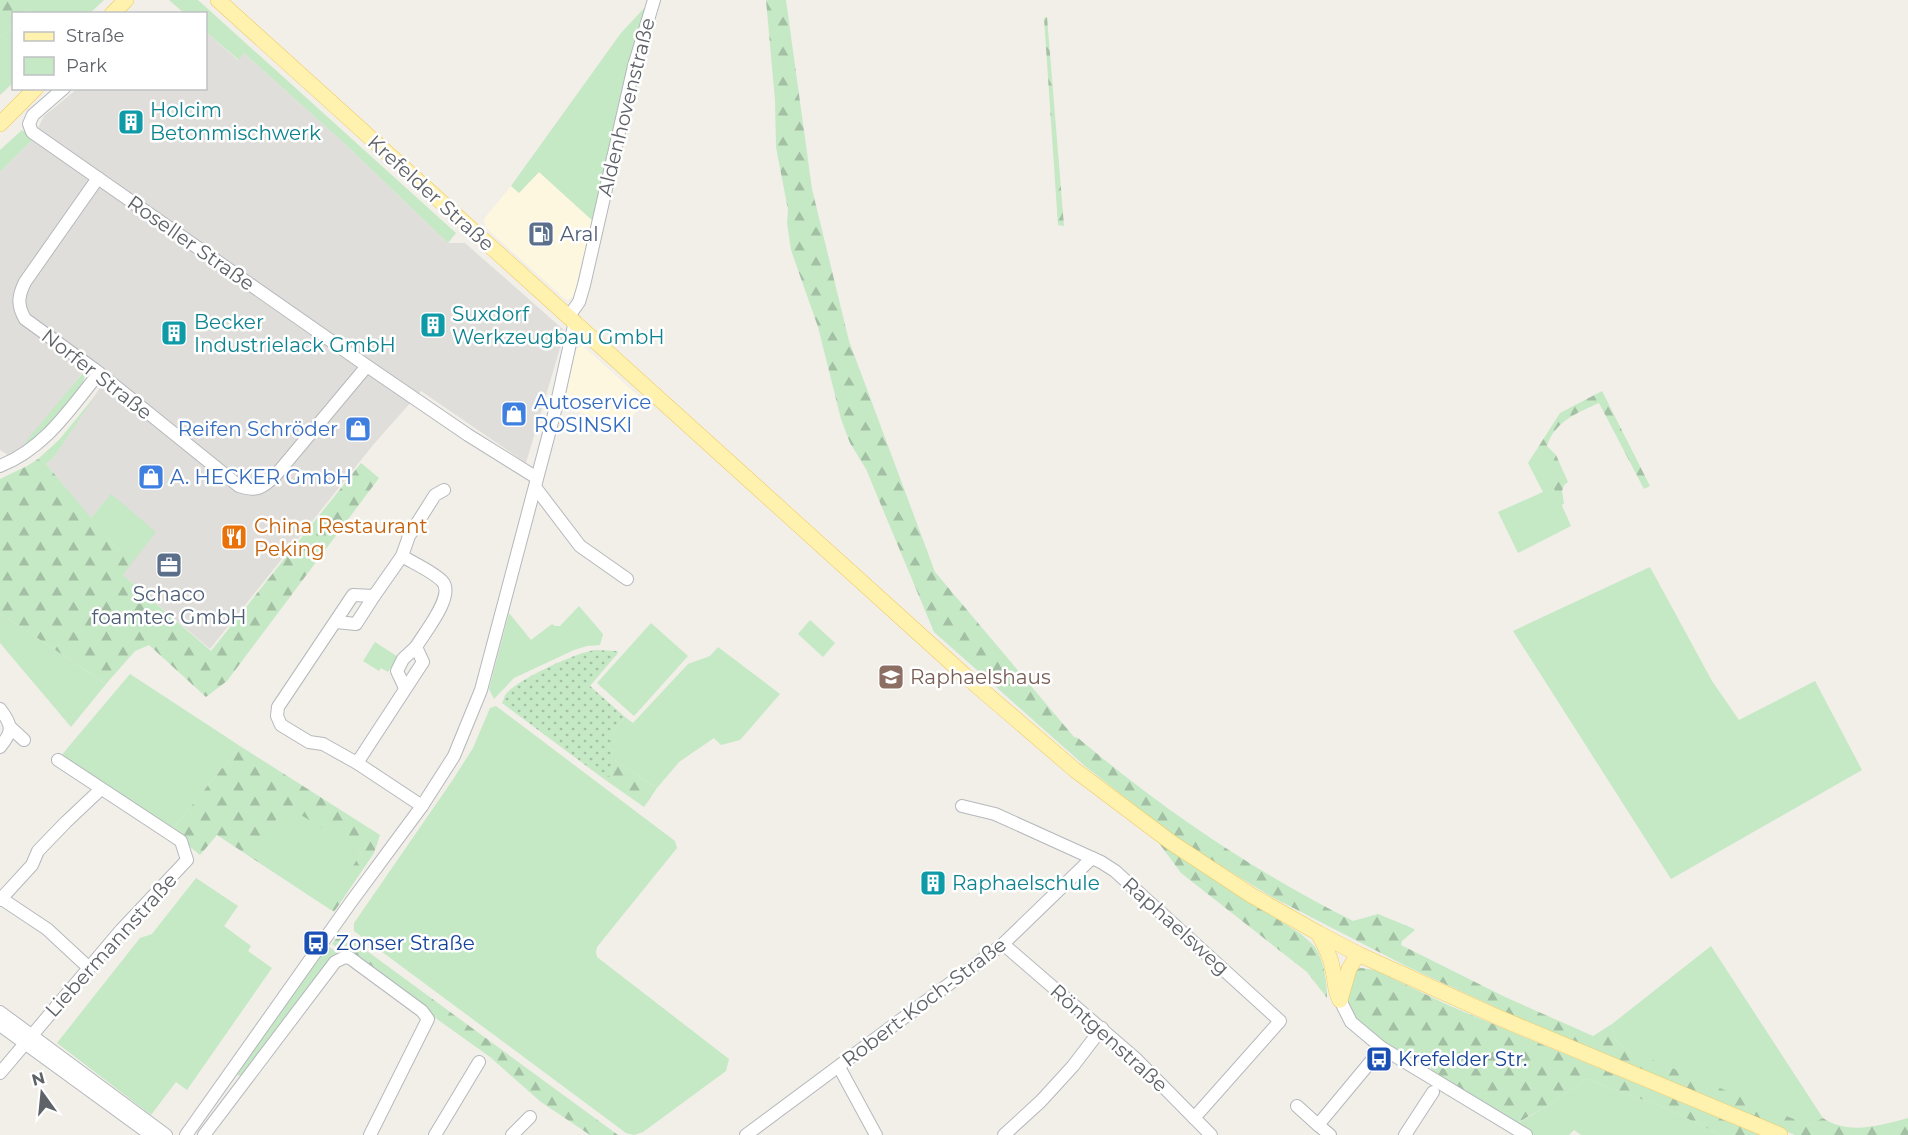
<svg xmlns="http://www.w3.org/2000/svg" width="1908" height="1135" viewBox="0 0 1908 1135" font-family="Montserrat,sans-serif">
  <defs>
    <pattern id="forest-firs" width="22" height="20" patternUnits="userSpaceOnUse" patternTransform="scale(1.5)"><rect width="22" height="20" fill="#c5e8c5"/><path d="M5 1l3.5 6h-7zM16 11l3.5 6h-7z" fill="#a3c0a4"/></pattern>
    <pattern id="garden-dots" width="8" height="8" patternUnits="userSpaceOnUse" patternTransform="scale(1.5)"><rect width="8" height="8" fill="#c5e8c5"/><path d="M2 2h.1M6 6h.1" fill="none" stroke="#a3c0a4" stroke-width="1.8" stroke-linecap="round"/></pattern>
  </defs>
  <rect width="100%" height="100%" fill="#f1efe8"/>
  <g fill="#fef7e0">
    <path d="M539,172L594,222L586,255L584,254L574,296L568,300H566L485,227L484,219L511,186L519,193Z"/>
    <path d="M582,345L643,400L626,428L564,407L575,350Z"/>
  </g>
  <path fill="#e0deda" d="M206,32L238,60L244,53L344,143L448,243H465L565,331L526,463L421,391L373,445L210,649L123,575L111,495L91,518L46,464L54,457L105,380L87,367L26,444L8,455L0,450V172L32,140L44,116L77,89L206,88Z"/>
  <g fill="#c5e8c5">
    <path d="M40,0H104L90,13L27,14Z"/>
    <path d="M169,0H198L456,233L448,243L344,143L244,53L239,60L206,32V14L184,13Z"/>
    <path d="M648,4L594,222L539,172L519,193L511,186L621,33Z"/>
    <path d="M13,26V83L0,95V38Z"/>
    <path d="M22,130L33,138L32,140L0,172V150Z"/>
    <path d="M82,374H85C83,397 41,433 23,449L26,441Z"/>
    <path d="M95,396L54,457L46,464L38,459L59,440Z"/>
    <path d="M1537,449L1571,526L1518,553L1498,512L1543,492L1528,463Z"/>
    <path d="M111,494L156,532L132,563L114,545L91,518Z"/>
    <path d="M1650,567L1712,681L1739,720L1815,681L1862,770L1671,879L1513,631Z"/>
    <path d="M579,606L603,634L600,645L587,646L574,650L514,678L494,699L489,689L509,613L531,640L552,624L555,626H560Z"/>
    <path d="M0,613L106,684L71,727L0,643Z"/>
    <path d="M810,620L835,643L823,657L798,634Z"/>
    <path d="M651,623L688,656L634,716L597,683Z"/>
    <path d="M375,642L398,657L388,672L381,668L379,671L363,661Z"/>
    <path d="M718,647L780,694L740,740L721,745L714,738L679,762L657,788L613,759V732L625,717L633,723L688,664L710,656Z"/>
    <path d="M130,674L240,746L171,831L60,757Z"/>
    <path d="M496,706L675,841L677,848L597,947L596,952L597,957L729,1059L726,1071L643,1132L634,1135L626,1133L354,931V923L452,781L473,748L490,708Z"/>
    <path d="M286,805L362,852L327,907L249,856Z"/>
    <path d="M196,878L238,906L224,926L251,946L248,951L272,968L187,1090L176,1082L151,1115L57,1043L140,938L152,934Z"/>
    <path d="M1711,946L1819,1112L1823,1118L1808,1125L1785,1117L1622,1047L1615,1039L1612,1024Z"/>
    <path d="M329,947L338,953L243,1077L235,1074L320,952L323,954Z"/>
    <path d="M1586,1079L1666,1108L1721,1135H1581L1574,1130L1569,1135H1531L1513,1126L1551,1104Z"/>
  </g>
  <g fill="url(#forest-firs)" fill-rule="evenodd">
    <path d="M0,0H40L41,1L27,13L14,14L13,26L0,38Z"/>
    <path d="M766,0H786L812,189L849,341L935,572L1074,737L1078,738C1162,809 1255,872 1353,921L1378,914L1412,928L1415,930L1402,941L1401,945L1505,997L1593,1036L1612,1024L1615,1039L1622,1047L1808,1125L1823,1118C1848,1135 1879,1126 1908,1118V1135H1795L1545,1030L1408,967L1272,897L1183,843L1133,807L1128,800L1085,766L934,632L866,469L850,443L841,419L818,327L791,250L787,223L788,210L776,147L775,100Z"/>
    <path d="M1047,17L1064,226L1058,225L1044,18Z"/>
    <path d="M1602,391L1650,486L1644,489L1599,403C1577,413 1555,421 1547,446L1556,455L1568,482L1564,485L1562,491L1564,504L1561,505L1537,449L1560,413Z"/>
    <path d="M38,459L46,464L114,545L132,563L123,575L211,651L361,463L379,478L227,681L206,697L149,645L135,651L106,684L0,613V479L27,466Z"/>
    <path d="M240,746L380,835L374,853L334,912L217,835L200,855L171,831ZM286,806L362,852L327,906L250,856Z"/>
    <path d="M613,759L657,788L644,807L604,779L613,774Z"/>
    <path d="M1156,839L1193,866L1301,934C1305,938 1311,942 1315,947C1324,961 1327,982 1327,998L1307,972L1181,873Z"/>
    <path d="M341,932L618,1135H590L541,1102L490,1057L332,944Z"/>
    <path d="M1361,968L1375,970L1448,1005L1519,1035L1760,1135H1721L1666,1108L1586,1079L1551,1104L1517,1123L1433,1075L1430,1063L1419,1067C1397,1054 1351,1030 1347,1002C1345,994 1352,979 1354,970Z"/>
  </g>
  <path fill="url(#garden-dots)" d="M595,650L617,651L618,653L590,686L625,717L613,732L614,774L604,779L502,703C504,700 504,696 506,694C518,679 575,653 595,650Z"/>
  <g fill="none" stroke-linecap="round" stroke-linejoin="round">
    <defs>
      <g id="minor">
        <path d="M64,88L33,115L29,124L32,132L367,366L468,435L537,478"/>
        <path d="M98,178L25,282C18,296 17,305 25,319L94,369L239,486C256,492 262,488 275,476L367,366"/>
        <path d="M569,316L579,302L584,285L634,66L654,0"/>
        <path d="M0,466C45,448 70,409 99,373"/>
        <path d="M535,487L580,546L627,579"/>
        <path d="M336,622L356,624L374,596"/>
        <path d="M405,688L397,671L403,659L416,647"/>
        <path d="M0,709C13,726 13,731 0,747"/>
        <path d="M11,728L24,740"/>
        <path d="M357,763L423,662L416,647C424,633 456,595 442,581C432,571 413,563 402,556"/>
        <path d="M422,806L357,763L323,744L309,742L281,725L277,716L278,707L353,595L374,596L402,556L409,536L435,495L444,490"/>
        <path d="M962,806L995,814L1101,862L1115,871L1280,1021L1194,1118"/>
        <path d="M2,899L47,929L88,967"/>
        <path d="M0,900L32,865L38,851L66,822L101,789"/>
        <path d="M1003,944L1135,1058L1211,1135"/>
        <path d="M1340,1000L1351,1022L1382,1048L1526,1135"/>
        <path d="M0,1012L166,1135"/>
        <path d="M0,1025L151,1135"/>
        <path d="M839,1067L876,1135"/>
        <path d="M0,1073L122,929L187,860L181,841L58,760"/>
        <path d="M1297,1106L1318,1125L1382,1048"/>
        <path d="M1318,1125L1330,1135"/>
        <path d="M186,1135L351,902L422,806L454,756L481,690L556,407L575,321"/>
        <path d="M204,1135L335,962L345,957L350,958L422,1011L428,1019L370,1135"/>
        <path d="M435,1135L479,1062"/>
        <path d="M512,1135L530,1117"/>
        <path d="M746,1135L1003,944L1092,858"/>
        <path d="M1004,1135L1041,1101L1073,1066L1102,1028"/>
        <path d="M1405,1135L1433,1092"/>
      </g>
      <g id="major">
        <path d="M218,0L969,679L1075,770L1172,843L1251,895L1318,933L1358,954L1502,1019L1780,1135"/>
        <path d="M112,14L126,0"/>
        <path d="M0,124L36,88"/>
        <path d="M1318,933C1325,946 1331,957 1333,971C1336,982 1334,990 1340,1000"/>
        <path d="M1340,1000L1349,969L1358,954"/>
      </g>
    </defs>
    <use href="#minor" stroke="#b5b8bc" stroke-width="14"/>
    <use href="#major" stroke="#f2c960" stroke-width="16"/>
    <use href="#minor" stroke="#fff" stroke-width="12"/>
    <use href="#major" stroke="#fff2af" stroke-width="15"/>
  </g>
  <defs>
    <symbol id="building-square" viewBox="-11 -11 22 22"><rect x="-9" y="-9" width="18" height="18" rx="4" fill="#0f9aa8" stroke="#fff"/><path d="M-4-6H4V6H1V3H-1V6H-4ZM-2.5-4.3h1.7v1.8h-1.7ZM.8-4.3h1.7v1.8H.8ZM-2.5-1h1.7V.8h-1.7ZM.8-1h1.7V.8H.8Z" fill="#fff"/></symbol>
    <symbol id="fuel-square" viewBox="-11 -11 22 22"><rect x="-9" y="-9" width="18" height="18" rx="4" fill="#5c6f8a" stroke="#fff"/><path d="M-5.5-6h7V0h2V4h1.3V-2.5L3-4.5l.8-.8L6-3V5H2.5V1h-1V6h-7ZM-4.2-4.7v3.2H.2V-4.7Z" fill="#fff"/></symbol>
    <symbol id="shop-square" viewBox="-11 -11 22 22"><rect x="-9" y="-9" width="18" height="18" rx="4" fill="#3f7fe0" stroke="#fff"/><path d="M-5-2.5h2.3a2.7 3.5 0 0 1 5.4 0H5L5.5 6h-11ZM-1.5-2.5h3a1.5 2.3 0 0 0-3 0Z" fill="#fff"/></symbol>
    <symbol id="restaurant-square" viewBox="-11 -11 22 22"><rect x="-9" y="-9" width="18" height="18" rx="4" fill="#e8710a" stroke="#fff"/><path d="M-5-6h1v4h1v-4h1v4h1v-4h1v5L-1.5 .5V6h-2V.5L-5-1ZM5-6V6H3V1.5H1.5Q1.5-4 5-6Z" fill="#fff"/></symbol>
    <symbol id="office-square" viewBox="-11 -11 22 22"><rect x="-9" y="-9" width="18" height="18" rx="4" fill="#5c6f8a" stroke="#fff"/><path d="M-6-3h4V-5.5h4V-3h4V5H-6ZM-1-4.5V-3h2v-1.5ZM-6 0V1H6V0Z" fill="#fff"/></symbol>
    <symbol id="school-square" viewBox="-11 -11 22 22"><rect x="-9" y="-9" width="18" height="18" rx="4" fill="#8d6e63" stroke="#fff"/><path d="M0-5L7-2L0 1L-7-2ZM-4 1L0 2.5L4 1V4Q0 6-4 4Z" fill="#fff"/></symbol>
    <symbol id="bus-square" viewBox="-11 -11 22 22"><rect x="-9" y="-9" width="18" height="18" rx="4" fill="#1a4fb4" stroke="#fff"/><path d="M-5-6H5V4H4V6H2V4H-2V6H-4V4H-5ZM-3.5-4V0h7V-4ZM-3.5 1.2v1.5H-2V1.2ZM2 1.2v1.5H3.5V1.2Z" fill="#fff"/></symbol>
  </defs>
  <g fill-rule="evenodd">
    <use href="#building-square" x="116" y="107" width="30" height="30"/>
    <use href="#fuel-square" x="526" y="219" width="30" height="30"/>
    <use href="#building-square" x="418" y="310" width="30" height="30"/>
    <use href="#building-square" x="159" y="318" width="30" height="30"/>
    <use href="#shop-square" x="499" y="399" width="30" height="30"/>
    <use href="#shop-square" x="343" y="414" width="30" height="30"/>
    <use href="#shop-square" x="136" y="462" width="30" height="30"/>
    <use href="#restaurant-square" x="219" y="522" width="30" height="30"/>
    <use href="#office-square" x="154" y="550" width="30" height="30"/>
    <use href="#school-square" x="876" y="662" width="30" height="30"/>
    <use href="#building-square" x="918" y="868" width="30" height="30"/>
    <use href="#bus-square" x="301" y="928" width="30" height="30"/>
    <use href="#bus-square" x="1364" y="1044" width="30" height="30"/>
  </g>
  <g text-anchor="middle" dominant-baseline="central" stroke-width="5" stroke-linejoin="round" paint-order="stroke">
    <g font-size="20" fill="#5f6368" stroke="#fff">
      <text transform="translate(626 107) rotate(-76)">Aldenhovenstraße</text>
      <text transform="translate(431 193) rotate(42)">Krefelder Straße</text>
      <text transform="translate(191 243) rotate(35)">Roseller Straße</text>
      <text transform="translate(97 374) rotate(38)">Norfer Straße</text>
      <text transform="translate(1176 926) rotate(42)">Raphaelsweg</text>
      <text transform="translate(111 945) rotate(-48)">Liebermannstraße</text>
      <text transform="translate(924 1002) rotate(-37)">Robert-Koch-Straße</text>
      <text transform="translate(1109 1038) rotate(42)">Röntgenstraße</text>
    </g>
    <g font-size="20" fill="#0d838f" stroke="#fff" text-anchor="start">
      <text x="150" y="110">Holcim<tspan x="150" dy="23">Betonmischwerk</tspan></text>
      <text x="452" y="314">Suxdorf<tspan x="452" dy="23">Werkzeugbau GmbH</tspan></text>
      <text x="194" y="322">Becker<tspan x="194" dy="23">Industrielack GmbH</tspan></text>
      <text x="952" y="883">Raphaelschule</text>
    </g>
    <g font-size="20" fill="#4e5e75" stroke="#fff" text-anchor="start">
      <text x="560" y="234">Aral</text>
      <text x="169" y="594" text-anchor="middle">Schaco<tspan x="169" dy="23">foamtec GmbH</tspan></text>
    </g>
    <g font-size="20" fill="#366cbe" stroke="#fff" text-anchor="start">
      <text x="534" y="402">Autoservice<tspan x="534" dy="23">ROSINSKI</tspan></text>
      <text x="338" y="429" text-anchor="end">Reifen Schröder</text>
      <text x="170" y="477">A. HECKER GmbH</text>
    </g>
    <g font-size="20" fill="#c56008" stroke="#fff" text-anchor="start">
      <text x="254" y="526">China Restaurant<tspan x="254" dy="23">Peking</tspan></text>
    </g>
    <g font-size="20" fill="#785e54" stroke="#fff" text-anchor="start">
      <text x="910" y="677">Raphaelshaus</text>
    </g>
    <g font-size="20" fill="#164399" stroke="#fff" text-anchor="start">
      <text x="336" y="943">Zonser Straße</text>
      <text x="1398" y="1059">Krefelder Str.</text>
    </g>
  </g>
  <rect x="12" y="12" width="195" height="78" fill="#ffffff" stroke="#bfc1c3" stroke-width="1.5"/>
  <rect x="24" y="32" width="30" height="9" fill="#fff2af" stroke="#bfc1c3" stroke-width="1.5"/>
  <text x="66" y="42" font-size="18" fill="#5f6368">Straße</text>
  <rect x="24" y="57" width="30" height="18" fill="#c5e8c5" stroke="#bfc1c3" stroke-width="1.5"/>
  <text x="66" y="72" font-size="18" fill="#5f6368">Park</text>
  <g transform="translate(42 1093) rotate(345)" stroke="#ffffff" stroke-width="4.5" paint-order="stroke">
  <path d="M0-4.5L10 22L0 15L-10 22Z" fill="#5f6368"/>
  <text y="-9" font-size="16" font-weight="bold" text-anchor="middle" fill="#5f6368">N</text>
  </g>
</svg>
